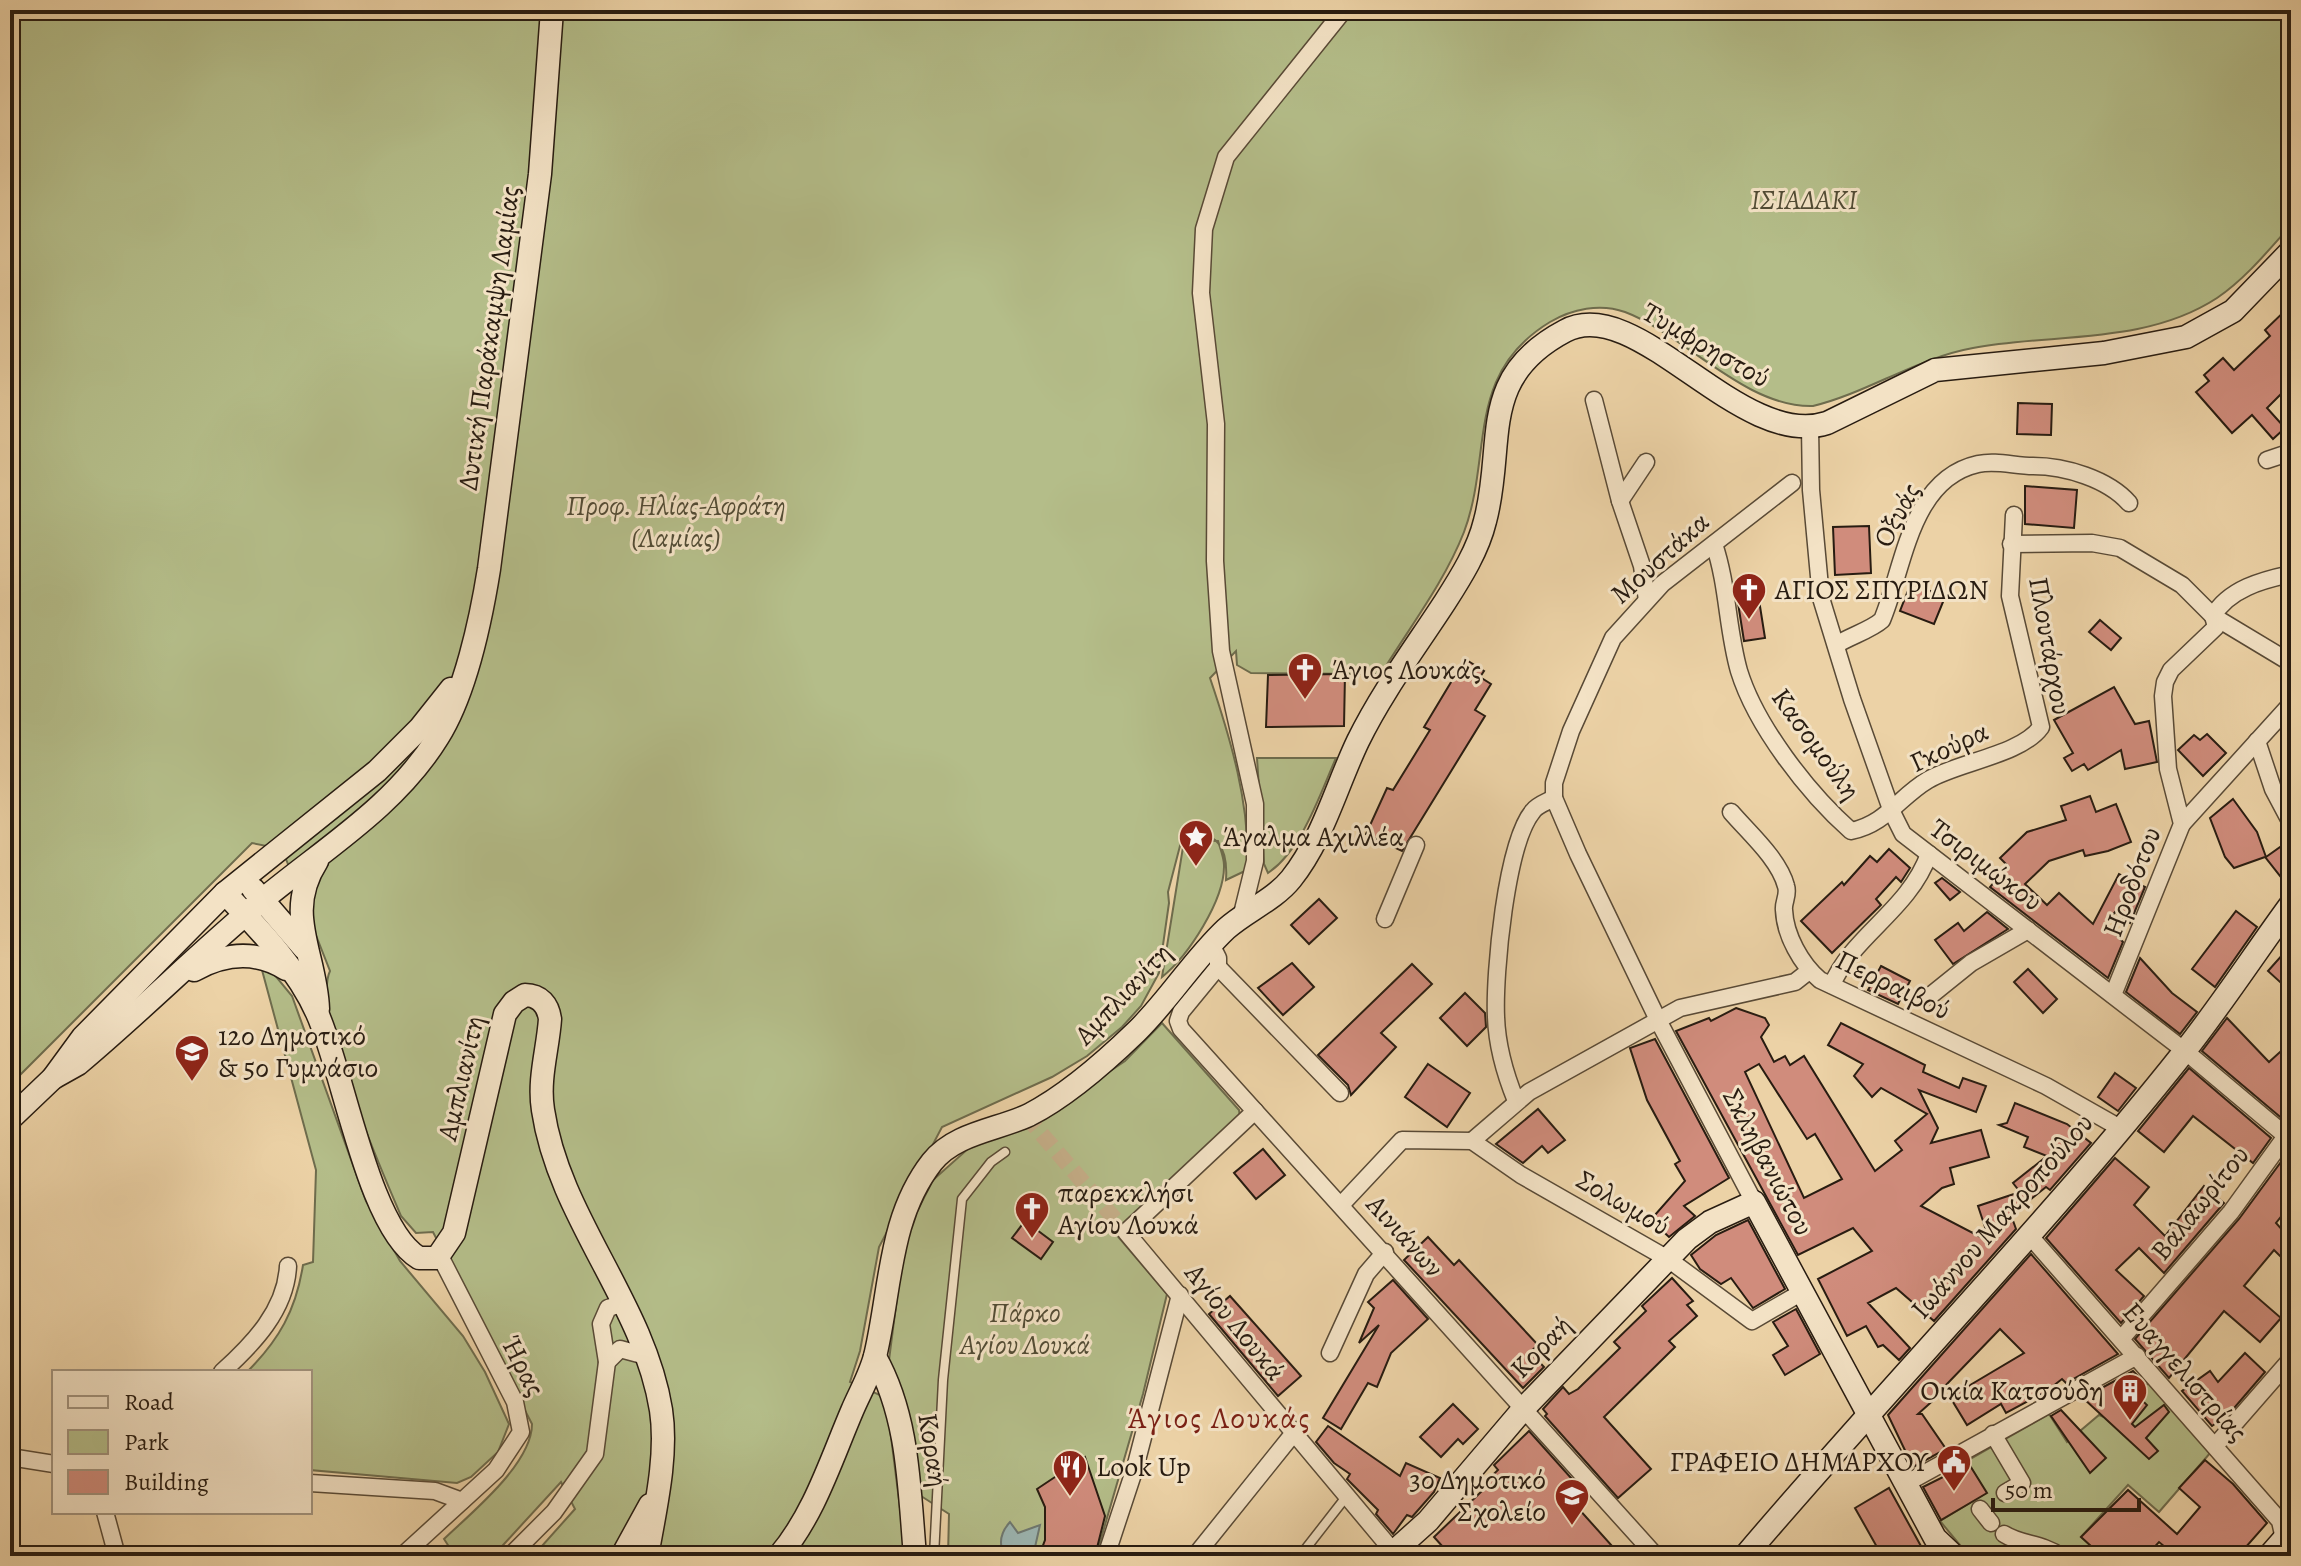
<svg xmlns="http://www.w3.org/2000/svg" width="2301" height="1566" viewBox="0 0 2301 1566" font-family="Alegreya,serif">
  <rect width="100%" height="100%" fill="#ecd2a6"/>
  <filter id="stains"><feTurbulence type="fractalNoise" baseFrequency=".0025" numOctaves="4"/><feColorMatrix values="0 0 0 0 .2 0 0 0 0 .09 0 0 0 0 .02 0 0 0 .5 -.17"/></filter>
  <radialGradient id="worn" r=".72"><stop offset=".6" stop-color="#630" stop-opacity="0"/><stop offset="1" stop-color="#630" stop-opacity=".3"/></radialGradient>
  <g fill="#b4bd89" stroke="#6e6c4d" stroke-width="2">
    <path d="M10,10H2291V225C2268,251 2245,279 2217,298C2145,345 2054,333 1973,348C1917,358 1867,393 1813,406C1745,408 1684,334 1625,312C1600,303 1572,309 1550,322C1464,374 1493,455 1464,532C1444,583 1409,628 1381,674L1251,673L1237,665L1236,651L1210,678C1230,737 1251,806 1247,870L1226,880C1228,850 1218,826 1184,840L1218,841C1220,848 1224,858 1224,865C1225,900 1188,956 1162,977L1184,841L1181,842L1168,892L1169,903L1159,973L1141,1006L1122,1027L1087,1056L1052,1077L942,1127L879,1247L860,1351L850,1382L880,1395L887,1405L906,1556H622L609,1552L606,1556H533L575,1509L561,1482L493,1556H455L444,1539C471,1513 532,1464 532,1424L433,1232L416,1233L401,1216C382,1171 311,1011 330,971L282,849L252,843L10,1085Z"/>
    <path d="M1257,758H1336C1320,794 1302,850 1268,873L1264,864Z"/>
    <path d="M262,970L274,974L292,996L366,1201L400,1261L463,1336L485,1372L509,1424L498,1452L471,1477L457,1483L310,1470V1372H247C279,1340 296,1310 303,1265L313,1262L316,1170Z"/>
    <path d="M1162,1023L1239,1110L1240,1117L1115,1233L1167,1294L1143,1394L1096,1556H948L949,1514L921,1496L889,1360L905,1235L933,1180L970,1147L1039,1119L1125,1061Z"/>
    <path d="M2149,1382L2211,1452L2159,1512L2128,1485L2081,1537L2102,1556H1969L1940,1521L1986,1493L1967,1461L2049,1414L2067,1442L2099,1415L2104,1417L2119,1401L2126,1406Z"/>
  </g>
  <path fill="#9cb5b1" stroke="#6e7871" stroke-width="2" d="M1010,1522L1018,1533L1040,1525L1033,1556H1005C998,1544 1001,1532 1010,1522Z"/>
  <g fill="#d08c7c" stroke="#281c11" stroke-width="2" fill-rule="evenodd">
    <path d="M2291,305V384L2267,408L2285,428L2273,439L2252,415L2232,433L2196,392L2209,381L2204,375L2223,358L2234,370L2270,336L2265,330Z"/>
    <path d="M2018,403L2052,404L2051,435L2017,434Z"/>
    <path d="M2025,486L2077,490L2074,528L2025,524Z"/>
    <path d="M1869,526L1871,573L1835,575L1833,527Z"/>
    <path d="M1911,583L1945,597L1934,624L1900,611Z"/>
    <path d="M1759,600L1765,638L1744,641L1738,603Z"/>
    <path d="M2100,620L2121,638L2111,650L2089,632Z"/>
    <path d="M1465,659L1484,671L1480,677L1491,684L1475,710L1485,716L1402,851L1366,834L1387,788L1393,790L1430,730L1424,727Z"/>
    <path d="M1345,674L1344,726L1266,727L1268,675Z"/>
    <path d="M2114,687L2135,724L2149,721L2157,762L2125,769L2121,750L2088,770L2084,764L2072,771L2064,758L2073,753L2054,720Z"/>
    <path d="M2207,734L2226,753L2203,776L2178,750L2194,735L2200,740Z"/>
    <path d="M2090,796L2096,812L2116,804L2131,842L2108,851L2085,856L2083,850L2049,861L2025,884L2047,905L2059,893L2093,924L2119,874L2145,887L2130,923L2115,912L2105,924L2123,942L2108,978L1990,887L2008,866L2000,858L2027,832L2066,820L2061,806Z"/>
    <path d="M2233,799L2257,832L2266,857L2283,845L2291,857V890L2265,857L2234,868L2225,857L2210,818Z"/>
    <path d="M1889,849L1910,868L1901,882L1896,877L1876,899L1881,905L1832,953L1801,921L1842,882L1844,885L1870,856L1877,862Z"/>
    <path d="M1942,878L1960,892L1950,900L1935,883Z"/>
    <path d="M1319,899L1337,918L1309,944L1291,925Z"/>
    <path d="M2236,911L2257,927L2215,987L2192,969Z"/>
    <path d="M1987,912L2008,929L1953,964L1935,940L1958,923L1964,931Z"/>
    <path d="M2291,945V992L2268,971Z"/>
    <path d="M2140,958L2172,993L2197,1012L2180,1034L2126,992Z"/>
    <path d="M1292,963L1314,987L1283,1015L1258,988Z"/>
    <path d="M1412,964L1432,984L1381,1033L1396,1047L1351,1095L1348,1085L1318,1055Z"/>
    <path d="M1881,966L1910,981L1898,1004L1868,990Z"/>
    <path d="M2028,969L2057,999L2043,1013L2014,982Z"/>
    <path d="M1465,993L1485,1013L1486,1027L1467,1046L1440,1018Z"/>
    <path d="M1736,1008L1765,1018L1769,1025L1761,1037L1774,1062L1785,1056L1790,1065L1804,1056L1875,1171L1902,1150L1895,1141L1927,1114L1881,1088L1872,1097L1854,1076L1863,1064L1828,1045L1841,1023L1925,1065L1923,1072L1959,1088L1963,1078L1986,1086L1976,1112L1919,1090L1938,1128L1931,1143L1981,1130L1989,1157L1950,1168L1954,1184L1942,1188L1921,1206L1990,1242L1978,1206L2020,1192L2013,1183L2047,1156L2024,1147L2028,1137L1999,1125L2007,1123L2015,1103L2067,1124L2091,1143L2050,1190L2046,1187L2011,1215L2016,1229L1934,1321L1896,1288L1868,1303L1910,1348L1899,1360L1883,1345L1878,1347L1866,1326L1847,1336L1818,1279L1872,1251L1853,1228L1798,1255L1676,1031L1709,1018L1711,1021ZM1759,1064L1807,1139L1815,1134L1842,1179L1804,1198L1745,1072Z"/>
    <path d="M2227,1018L2269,1062L2291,1042V1126L2202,1051Z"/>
    <path d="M1655,1039L1729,1178L1684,1206L1695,1216L1669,1237L1655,1224L1650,1227L1647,1224L1685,1181L1675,1164L1680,1161L1647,1100L1630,1048Z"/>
    <path d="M1428,1064L1470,1093L1447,1127L1405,1097Z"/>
    <path d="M2189,1068L2271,1138L2253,1163L2193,1116L2164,1152L2138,1131Z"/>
    <path d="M2115,1073L2136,1088L2118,1111L2098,1097Z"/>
    <path d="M1538,1109L1565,1140L1548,1153L1542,1146L1523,1163L1496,1144Z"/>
    <path d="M1263,1149L1285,1175L1256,1199L1234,1173Z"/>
    <path d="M2289,1151L2291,1204L2276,1223L2291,1240V1249L2281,1257L2274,1250L2244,1286L2281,1318L2260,1342L2224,1311L2169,1378L2135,1339L2239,1219Z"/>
    <path d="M2115,1158L2149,1187L2134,1205L2165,1236L2204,1186L2224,1203L2164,1273L2139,1248L2116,1270L2144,1296L2121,1323L2046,1238Z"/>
    <path d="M1748,1220L1785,1289L1753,1308L1731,1278L1721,1284L1700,1269L1691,1255L1716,1235Z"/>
    <path d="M1025,1221L1053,1242L1041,1259L1012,1238Z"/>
    <path d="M1428,1237L1454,1265L1459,1260L1538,1345L1530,1352L1544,1367L1523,1388L1404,1260Z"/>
    <path d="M2031,1254L2118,1354L2066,1383L2062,1379L2039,1397L2041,1394L2006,1413L2001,1404L1967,1425L1950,1397L2024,1353L2000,1329L1945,1386L1947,1388L1918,1414H1922L1946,1449L1913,1467L1888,1415Z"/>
    <path d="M1672,1278L1693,1301L1687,1305L1697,1316L1669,1341L1675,1347L1604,1417L1651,1469L1618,1498L1545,1416L1547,1414L1543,1409L1563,1387L1569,1394L1578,1389L1620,1348L1614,1342L1646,1311L1642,1306Z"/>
    <path d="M1393,1280L1428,1319L1391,1353L1377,1387L1368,1383L1341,1429L1323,1418L1379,1325L1359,1343L1374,1308L1368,1302Z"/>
    <path d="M1230,1296L1301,1376L1278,1396L1209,1314Z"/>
    <path d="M1796,1309L1820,1354L1785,1375L1773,1355L1788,1346L1773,1322Z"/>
    <path d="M2245,1353L2265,1372L2229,1414L2212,1426L2182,1391L2210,1371L2218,1382Z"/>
    <path d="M2133,1371L2139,1377L2128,1387L2147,1405L2132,1424L2135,1427L2164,1405L2169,1412L2146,1438L2158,1451L2149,1459L2083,1398Z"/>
    <path d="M1453,1404L1478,1429L1463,1444L1458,1439L1441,1457L1420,1437Z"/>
    <path d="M2061,1410L2106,1458L2090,1473L2051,1416Z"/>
    <path d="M1328,1426L1400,1476L1406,1463L1440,1478L1434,1492L1412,1517L1407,1515L1393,1534L1376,1514L1378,1510L1347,1479L1350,1474L1334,1463L1316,1442Z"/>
    <path d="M1529,1431L1580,1488L1569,1498L1621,1556H1451L1434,1537L1483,1490L1480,1487L1498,1470L1494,1465Z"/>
    <path d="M1085,1457L1105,1516L1095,1556H1039L1045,1540V1507L1037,1489Z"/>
    <path d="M2205,1460L2233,1484L2267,1523L2238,1556H2176L2159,1542L2146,1556H2102L2081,1537L2128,1490L2177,1534L2200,1507L2179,1488Z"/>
    <path d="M1969,1464L1987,1493L1941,1520L1923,1487Z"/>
    <path d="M1889,1488L1922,1548L1909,1556H1882L1855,1508Z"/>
  </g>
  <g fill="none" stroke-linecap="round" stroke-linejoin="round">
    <path stroke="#c5ae88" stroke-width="16" stroke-dasharray="16 8" stroke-linecap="butt" d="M1026,1116L1126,1232"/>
    <defs>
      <g id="lane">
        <path d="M934,1556L943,1380L962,1199L991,1162L1005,1152"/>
        <path d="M1300,1556L1346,1497"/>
      </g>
      <g id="street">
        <path d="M1594,400L1620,501L1642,566L1647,600"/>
        <path d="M1810,427L1811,490L1821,598L1852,699L1892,812L1903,834L2185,1051L2291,1140"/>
        <path d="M2267,460L2291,452"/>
        <path d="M1620,501L1646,462"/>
        <path d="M1714,544C1728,585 1727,629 1739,671C1756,726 1808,793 1851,831C1886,824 1899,797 1928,780C1958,762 2021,755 2041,727L2010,596L2014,515"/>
        <path d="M2011,544L2092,543L2120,548L2182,585L2213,616L2291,663"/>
        <path d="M1836,645C1850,636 1871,630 1882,620C1904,568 1910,479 1978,464C1996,460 2015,466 2033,466C2065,466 2108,479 2129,503"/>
        <path d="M2257,741L2273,789L2291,823"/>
        <path d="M1731,812C1749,833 1779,859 1786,886C1789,895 1783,902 1784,910C1785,935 1801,964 1820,980L2046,1086L2120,1128"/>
        <path d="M2182,824L2291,704"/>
        <path d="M1242,914L1255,861V804L1221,651L1215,561L1216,424L1201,293L1204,229L1226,157L1344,10"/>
        <path d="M1385,919L1416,845"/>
        <path d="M1211,944L1218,958V967L1181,1012L1178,1021L1181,1029L1656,1556"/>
        <path d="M1218,967L1340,1093"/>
        <path d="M1832,985C1852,936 1909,910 1929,854"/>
        <path d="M2113,995L2182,824L2168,769L2163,696L2165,682L2171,670L2216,627L2213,616C2229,589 2262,580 2291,574"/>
        <path d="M1930,996L1971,963L2028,930"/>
        <path d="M1516,1101C1505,1074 1497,1046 1496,1017C1494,974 1506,843 1533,811C1537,805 1547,802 1554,798"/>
        <path d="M1255,1111L1126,1232L1397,1556"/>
        <path d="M1472,1141L1529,1092L1680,1008L1795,982L1809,971"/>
        <path d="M1754,1202L1659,1022L1578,854L1554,798V783L1571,731L1613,638L1662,584L1792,483"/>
        <path d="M1341,1205L1402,1140L1472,1141L1521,1175L1668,1259L1752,1321L1804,1291"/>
        <path d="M2029,1235L2280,1521L2284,1539L2291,1550"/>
        <path d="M2122,1338L2231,1212L2286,1136"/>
        <path d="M1330,1353L1366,1274L1385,1252"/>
        <path d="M607,1362L620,1349L646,1356"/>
        <path d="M222,1372C253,1344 286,1310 288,1266"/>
        <path d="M1993,1434L2022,1483L2005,1493"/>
        <path d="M2215,1446L2291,1359"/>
        <path d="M10,1457L54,1464"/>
        <path d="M310,1483L435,1491L462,1501"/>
        <path d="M1905,1484L2137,1356"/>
        <path d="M1980,1509L1991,1523"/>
        <path d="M105,1512L117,1556"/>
        <path d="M2004,1534C2021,1545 2042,1543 2060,1556"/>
        <path d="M402,1556L496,1470L521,1432L515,1402L440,1256"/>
        <path d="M510,1556L554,1512L595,1454L607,1362L601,1324L608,1308L621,1304"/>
        <path d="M1106,1556L1135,1468L1180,1295"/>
        <path d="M1195,1556L1293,1434"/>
      </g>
      <g id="secondary">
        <path d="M317,861C283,914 316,953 318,1009"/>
        <path d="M253,889L304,948"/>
        <path d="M225,893C259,929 297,968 317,1013C343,1069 368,1228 419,1258H437L454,1233L505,1014L514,1002L525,995C540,995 548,1005 550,1019C548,1049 538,1079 543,1110C559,1218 644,1303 661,1410C668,1456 655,1510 647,1556"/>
        <path d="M194,970C225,953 256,950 286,969"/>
        <path d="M53,1078L78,1064C140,1012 198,954 260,902C322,850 395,807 438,737C465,694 481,619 489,569L540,174L552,10"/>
        <path d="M10,1119L53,1078L83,1037L225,893L377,771L420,728L451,689"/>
        <path d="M875,1357C909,1417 909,1488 915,1556"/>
        <path d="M622,1556L650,1505"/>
        <path d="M779,1556C814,1515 831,1460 852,1411C860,1392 872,1372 876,1352C891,1287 889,1217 932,1162C955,1133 997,1130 1029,1115C1068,1095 1105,1062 1136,1032C1169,1000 1193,960 1226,929C1246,911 1274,900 1291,879C1323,839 1336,787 1358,741C1382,692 1415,648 1445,602C1461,577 1478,550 1485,521C1506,444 1476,378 1565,331C1637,292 1740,451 1827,423L1935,370L2104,353L2186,337L2233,311L2291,251"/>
        <path d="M1389,1556L1428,1521L1525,1407L1687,1239L1710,1222L1754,1202L1935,1538L1954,1556"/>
        <path d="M1745,1556C1889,1386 2046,1226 2184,1052C2222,1004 2255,953 2291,904"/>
        <path d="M2269,1556L2291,1531"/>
      </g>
    </defs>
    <use href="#lane" stroke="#594a36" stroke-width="11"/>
    <use href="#street" stroke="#594a36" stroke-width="19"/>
    <use href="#secondary" stroke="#281c11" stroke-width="25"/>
    <use href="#lane" stroke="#f3e2c5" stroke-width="8"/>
    <use href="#street" stroke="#f3e2c5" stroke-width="16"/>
    <use href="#secondary" stroke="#f3e2c5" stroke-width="22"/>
  </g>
  <defs>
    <symbol id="church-pin" viewBox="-11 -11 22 30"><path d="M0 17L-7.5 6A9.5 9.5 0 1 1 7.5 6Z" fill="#8f2418" stroke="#f3e2c5"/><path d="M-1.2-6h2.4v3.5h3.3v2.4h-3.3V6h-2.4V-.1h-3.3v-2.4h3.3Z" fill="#fff"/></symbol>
    <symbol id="sight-pin" viewBox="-11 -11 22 30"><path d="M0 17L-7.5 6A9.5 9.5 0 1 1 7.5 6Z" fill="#8f2418" stroke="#f3e2c5"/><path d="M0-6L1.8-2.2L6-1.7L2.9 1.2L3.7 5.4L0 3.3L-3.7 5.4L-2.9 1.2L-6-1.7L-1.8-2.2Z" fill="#fff"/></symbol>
    <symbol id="school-pin" viewBox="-11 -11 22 30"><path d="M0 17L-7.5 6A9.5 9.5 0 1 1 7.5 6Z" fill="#8f2418" stroke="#f3e2c5"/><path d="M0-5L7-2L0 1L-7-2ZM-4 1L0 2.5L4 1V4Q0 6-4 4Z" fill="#fff"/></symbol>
    <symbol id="building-pin" viewBox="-11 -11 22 30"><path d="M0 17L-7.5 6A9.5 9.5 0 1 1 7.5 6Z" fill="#8f2418" stroke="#f3e2c5"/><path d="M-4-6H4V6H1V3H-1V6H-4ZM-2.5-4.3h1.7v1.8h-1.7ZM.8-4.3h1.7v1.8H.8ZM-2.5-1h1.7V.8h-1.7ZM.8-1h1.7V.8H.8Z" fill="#fff"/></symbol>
    <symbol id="civic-pin" viewBox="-11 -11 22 30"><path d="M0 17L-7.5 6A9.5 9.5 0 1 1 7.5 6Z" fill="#8f2418" stroke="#f3e2c5"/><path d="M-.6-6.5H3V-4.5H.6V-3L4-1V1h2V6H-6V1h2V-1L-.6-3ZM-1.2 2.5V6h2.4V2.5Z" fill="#fff"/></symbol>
    <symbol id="restaurant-pin" viewBox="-11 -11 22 30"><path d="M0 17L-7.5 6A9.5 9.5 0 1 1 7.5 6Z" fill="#8f2418" stroke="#f3e2c5"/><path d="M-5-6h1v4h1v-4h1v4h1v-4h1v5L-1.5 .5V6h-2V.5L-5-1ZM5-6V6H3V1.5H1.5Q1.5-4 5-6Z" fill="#fff"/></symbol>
  </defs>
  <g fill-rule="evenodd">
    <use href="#church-pin" x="1729" y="570" width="40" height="54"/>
    <use href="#church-pin" x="1285" y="650" width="40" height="54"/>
    <use href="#sight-pin" x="1176" y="817" width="40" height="54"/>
    <use href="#school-pin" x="172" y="1032" width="40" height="54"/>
    <use href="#church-pin" x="1012" y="1189" width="40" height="54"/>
    <use href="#building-pin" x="2110" y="1371" width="40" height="54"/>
    <use href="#civic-pin" x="1934" y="1442" width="40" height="54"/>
    <use href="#restaurant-pin" x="1050" y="1447" width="40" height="54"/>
    <use href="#school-pin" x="1552" y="1476" width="40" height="54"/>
  </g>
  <g text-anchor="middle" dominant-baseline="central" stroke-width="6" stroke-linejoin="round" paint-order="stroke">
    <g font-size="28" font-style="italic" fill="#524c35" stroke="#f3e2c5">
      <text x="1804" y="200">ΙΣΙΑΔΑΚΙ</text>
      <text x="676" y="506">Προφ. Ηλίας-Αφράτη<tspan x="676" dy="32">(Λαμίας)</tspan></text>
      <text x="1025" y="1313">Πάρκο<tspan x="1025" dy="32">Αγίου Λουκά</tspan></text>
    </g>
    <g font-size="28" fill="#281c11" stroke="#f3e2c5">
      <text transform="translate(489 338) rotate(-82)">Δυτική Παράκαμψη Λαμίας</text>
      <text transform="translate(1706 345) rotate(30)">Τυμφρηστού</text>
      <text transform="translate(1897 515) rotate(-62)">Οξυάς</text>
      <text transform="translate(1660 558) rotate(-42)">Μουστάκα</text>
      <text transform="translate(2050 646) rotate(80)">Πλουτάρχου</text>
      <text transform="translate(1816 744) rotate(54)">Κασομούλη</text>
      <text transform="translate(1949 747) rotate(-25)">Γκούρα</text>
      <text transform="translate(1986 865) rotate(37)">Τσιριμώκου</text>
      <text transform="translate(2132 882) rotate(-69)">Ηροδότου</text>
      <text transform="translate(1893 985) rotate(26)">Περραιβού</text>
      <text transform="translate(1123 994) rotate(-47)">Αμπλιανίτη</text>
      <text transform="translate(461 1078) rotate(-77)">Αμπλιανίτη</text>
      <text transform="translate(1768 1162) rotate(62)">Σκληβανιώτου</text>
      <text transform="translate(1623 1203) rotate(30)">Σολωμού</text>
      <text transform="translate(2200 1203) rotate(-51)">Βαλαωρίτου</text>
      <text transform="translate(2002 1216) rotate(-49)">Ιωάννου Μακροπούλου</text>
      <text transform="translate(1405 1236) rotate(48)">Αινιάνων</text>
      <text transform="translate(1235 1322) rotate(51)">Αγίου Λουκά</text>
      <text transform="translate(1541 1347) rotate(-46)">Κοραή</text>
      <text transform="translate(523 1366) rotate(63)">Ήρας</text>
      <text transform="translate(2185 1372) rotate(49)">Ευαγγελιστρίας</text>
      <text transform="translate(933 1450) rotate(81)">Κοραή</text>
    </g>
    <g font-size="28" fill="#281c11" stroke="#f3e2c5" text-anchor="start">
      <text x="1775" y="590">ΑΓΙΟΣ ΣΠΥΡΙΔΩΝ</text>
      <text x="1331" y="670">Άγιος Λουκάς</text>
      <text x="1222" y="837">Άγαλμα Αχιλλέα</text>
      <text x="218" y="1036">12ο Δημοτικό<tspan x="218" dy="32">&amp; 5ο Γυμνάσιο</tspan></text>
      <text x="1058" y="1193">παρεκκλήσι<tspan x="1058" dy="32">Αγίου Λουκά</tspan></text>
      <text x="2104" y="1391" text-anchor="end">Οικία Κατσούδη</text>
      <text x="1928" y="1462" text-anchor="end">ΓΡΑΦΕΙΟ ΔΗΜΑΡΧΟΥ</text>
      <text x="1096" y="1467">Look Up</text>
      <text x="1546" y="1480" text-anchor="end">3ο Δημοτικό<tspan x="1546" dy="32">Σχολείο</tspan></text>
    </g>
    <g font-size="30" letter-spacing="2" fill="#7a1f14" stroke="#f3e2c5">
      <text x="1219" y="1418">Άγιος Λουκάς</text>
    </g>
  </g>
  <rect width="2301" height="1566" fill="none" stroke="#ecd2a6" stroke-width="40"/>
  <rect x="12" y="12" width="2277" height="1542" fill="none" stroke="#281c11" stroke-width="4"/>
  <rect x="20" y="20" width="2261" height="1526" fill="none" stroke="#281c11" stroke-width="2"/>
  <rect x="52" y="1370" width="260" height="144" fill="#f3e2c5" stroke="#a2937d" stroke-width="2"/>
  <rect x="68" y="1396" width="40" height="12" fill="#f3e2c5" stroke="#a2937d" stroke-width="2"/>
  <text x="124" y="1410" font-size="24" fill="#281c11">Road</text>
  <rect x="68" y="1430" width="40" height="24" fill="#b4bd89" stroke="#a2937d" stroke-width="2"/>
  <text x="124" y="1450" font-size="24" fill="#281c11">Park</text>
  <rect x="68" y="1470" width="40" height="24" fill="#d08c7c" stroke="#a2937d" stroke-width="2"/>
  <text x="124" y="1490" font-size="24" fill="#281c11">Building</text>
  <path d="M1993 1498v12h146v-12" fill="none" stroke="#281c11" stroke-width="4"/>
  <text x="2005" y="1498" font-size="24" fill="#281c11" stroke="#f3e2c5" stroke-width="6" paint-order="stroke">50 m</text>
  <rect width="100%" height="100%" filter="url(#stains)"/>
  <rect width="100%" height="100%" fill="url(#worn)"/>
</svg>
